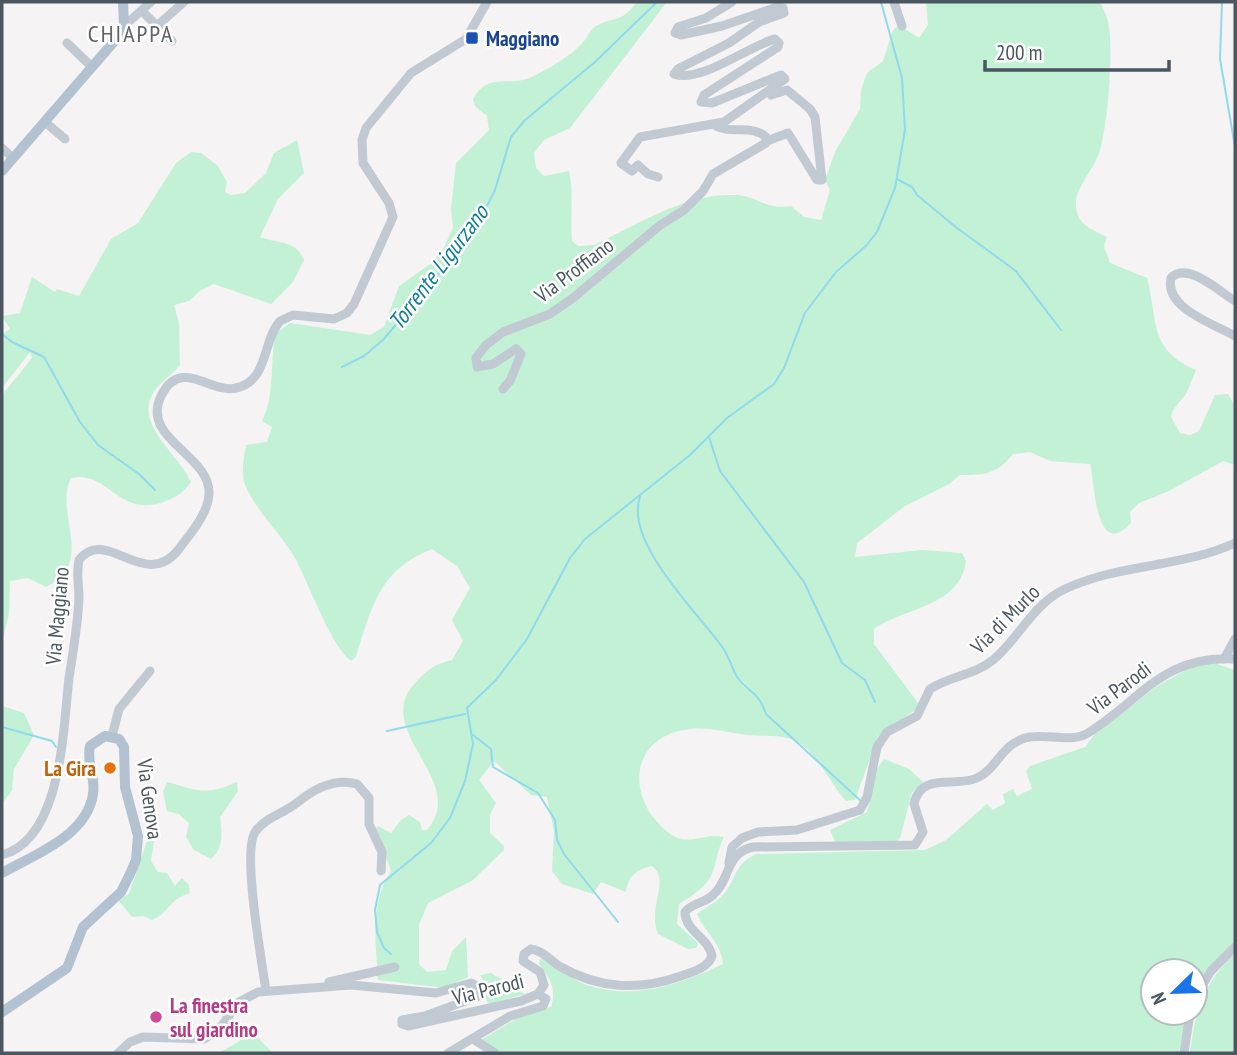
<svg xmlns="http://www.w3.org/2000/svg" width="1237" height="1055" viewBox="0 0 1237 1055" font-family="'PT Sans Narrow',sans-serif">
  <rect width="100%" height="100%" fill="#f5f3f3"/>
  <g fill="#c3f1d5">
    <path d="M637,2H667L570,128L544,140L534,153L536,168L544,176L569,171C574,195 570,217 572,241L578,246L594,245C637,225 685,193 735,195C758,196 765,210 791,206L804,217L821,220L830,190L825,180L835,152L860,109L861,90L867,73L883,61L893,30L899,25L919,38L928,25L926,2H1100C1104,10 1108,19 1109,27C1113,54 1108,130 1098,156C1091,174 1069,193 1078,215C1082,227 1097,232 1107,237L1104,246L1110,263L1147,278C1158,321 1149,350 1196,370L1186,394L1173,410L1171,417L1180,433L1190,435L1199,431L1215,395L1228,394L1235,406V465L1223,461L1169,491L1139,503L1130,512L1131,523C1095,562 1095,481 1090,464L1050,461L1030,452L1013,454C997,474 985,475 960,475L949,484L905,506L857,543L855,557L922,550L962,553L966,561C960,607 905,607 874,629V644L918,703V708L878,736L855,800L846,801C832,786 816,752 799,743C782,733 767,737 748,735C728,733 710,727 690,729C628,736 625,799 669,833C688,848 705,832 724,837C717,850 717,861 712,874C706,888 691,896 679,904L677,924L698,943L696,948L688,949L658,934C647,908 671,880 652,866C637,869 628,876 626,892L601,882L593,894L562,884L552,871L554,831L547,797L531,795L494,761L479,780L496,803L490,815V833L504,846V850L473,880L428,903L419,925V964L427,972L446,970L452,951L466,937L468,977L445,988L378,980C376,942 369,904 391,871L376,829L378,826L391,833L401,820L409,815L420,822L422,830H427C470,780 369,731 416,682C428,669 435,664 452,660L463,641L452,620L470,588L457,566L432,549C380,569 371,607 356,657L351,661C331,646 309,584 295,558C281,534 258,513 246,487C240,475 244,458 246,445L267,442L272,427L262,421C276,393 269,362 276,333L290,323L370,335L384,327L399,286L433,262L443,249L453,228L451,209L456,163L489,130L487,116L475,106L473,99C490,70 509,89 534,76C549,68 573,55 583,42C589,37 589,30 596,26C616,15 619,25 637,2Z"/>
    <path d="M297,140L304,173L278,199L260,237C277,244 296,239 304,260L293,282L271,304L214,284L201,290L189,301L174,305L179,323L180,365C172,376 158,382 151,397C138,428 180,456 191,482C183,493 178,496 166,501C120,520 107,469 71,478C53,512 97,563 46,587L28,578L10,581L9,614L2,642V395L32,358L30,352L2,388V334L10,329L2,316L20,313L32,277L55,292L57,289L79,296L111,239L138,223L176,163L191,152L201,153L218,166L227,182L225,192L231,195L245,193L266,173L274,153Z"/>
    <path d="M1210,662L1235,670V940L1195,985V971H1153V1013H1186L1179,1053H502L481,1040L519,1017L551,1007C557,990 550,977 539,964L540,959C551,961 572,980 587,985C633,1001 681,984 723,964C721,942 705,933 697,914C704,908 714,904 721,897C737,881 733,863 757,854L925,850L946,840L987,804L993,810L1005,803L1003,794L1013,789L1017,796L1032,789L1026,771L1030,766L1085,747L1095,734L1156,687L1196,664Z"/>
    <path d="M2,706L24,713L34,735L14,769L12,790L2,804Z"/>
    <path d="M884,759L909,769L923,782L912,792L900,838L897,841L835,842L830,830L867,812L877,769Z"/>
    <path d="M167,782C200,791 205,796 237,782L238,791L220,817C222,833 224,848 211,859L194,850L186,837L189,823L179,814L167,811L163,792Z"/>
    <path d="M148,838L154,841L151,861L158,872L167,873L175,886L182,878L189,885L190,893C166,901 172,911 152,920L143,916L132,917L118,900L129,894Z"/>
    <path d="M1235,953V1053H1190C1196,1007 1202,987 1235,953Z"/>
    <path d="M491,973L525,994L489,1004L485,998L488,989L480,975Z"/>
    <path d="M253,1033L273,1053H219Z"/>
  </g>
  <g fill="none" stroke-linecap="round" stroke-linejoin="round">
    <g stroke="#90daee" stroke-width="2">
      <path d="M1222,2L1220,59L1235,147"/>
      <path d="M897,179L912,187L917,195L957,228L1016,271L1061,330"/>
      <path d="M2,334L12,342L44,357L80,422L98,445L139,474L155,490"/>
      <path d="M342,367L364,356L383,340L445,266L486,208L495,190L511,137L524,121L595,62L657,2"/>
      <path d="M709,437L720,471L804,582L842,663L865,680L875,702"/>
      <path d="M640,497C624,542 698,613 723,648C729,657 732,668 737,677C749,694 758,690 766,714L862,802"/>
      <path d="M2,727L52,741L56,747"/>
      <path d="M387,731L465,714"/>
      <path d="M473,735L491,749L493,767L538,793L555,820L557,840L564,854L618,922"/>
      <path d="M391,954L384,948L377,932L375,910L380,885L431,843L450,818L465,781L473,744L467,708L496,680L527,639L570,558L585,539L690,455L727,418L774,384L784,368L805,313L836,272L866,246L877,232L895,188L905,130L902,78L881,2"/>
    </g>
    <g stroke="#c1cad2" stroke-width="9">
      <path d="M894,2L902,26"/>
      <path d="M143,12L172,41"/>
      <path d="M158,25L184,2"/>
      <path d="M124,26L151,2"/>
      <path d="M67,43L92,67"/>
      <path d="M45,122L65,139"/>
      <path d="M767,141L788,133L817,180H822L815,117L810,109L787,90L771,95"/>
      <path d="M2,148L13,158"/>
      <path d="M658,177L648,174L638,165L632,171L621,163L640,137L724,122L785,79L781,75L712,103L701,102L704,95L778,47L779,43L775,39C750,45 700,84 674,74L678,69L729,43L759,22L784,13L783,8L777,7L722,26L681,35L675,33L678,27L706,18L732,2"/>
      <path d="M1235,301C1219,291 1187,261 1171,278C1164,308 1214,324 1235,336"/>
      <path d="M503,389L510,381L521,354L516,349L493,364L477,367L476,358L486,345L503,332L550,314L573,298L659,226L684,210L703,191L713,174L766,143V137C752,124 730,135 714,125"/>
      <path d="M1224,659L1235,639"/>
      <path d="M112,736L119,709L150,671"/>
      <path d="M2,855C62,839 63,729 69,678C73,652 78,624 79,598C79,585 76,573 79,560C106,525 145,593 179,549C190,534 208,514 209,494C211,455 140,439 161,396C181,356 210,394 236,388C269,381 262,341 280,321L293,315L334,319L347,313L354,304L393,217L389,203L363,163L362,140L366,128L411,73L466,39L487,2"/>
      <path d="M729,863L732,847L742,838L758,832L797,830L860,810L867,797L877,747L887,732L917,716L930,689C950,676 975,675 993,660C1019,638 1034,603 1065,589C1121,563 1181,568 1235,543"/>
      <path d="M329,982L395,967"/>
      <path d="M266,991C262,962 242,853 255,832C265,817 285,813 298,802C315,788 335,778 357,784L369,798V824L382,852L381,871"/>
      <path d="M1195,997L1211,971L1235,947"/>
      <path d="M473,1039L495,1053"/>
      <path d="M118,1053L130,1042L143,1037L204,1039L220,1028L239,1002L258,992L351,985L436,993L471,983L482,988L479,996L425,1016L402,1020V1024L408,1026L521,1001L538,994L544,985L540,972L523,961L524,954L531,949C542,950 550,960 559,966C599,989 638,991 681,976C692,972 708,968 712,956C709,938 685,931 685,912C692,903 705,903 713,895C731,879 725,853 753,847L915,845L923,832L914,804C921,771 955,788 977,778C997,769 1000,746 1025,738C1044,732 1071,744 1088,733C1141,700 1164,654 1235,659"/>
      <path d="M448,1053L510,1016L543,1006L546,999L538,994"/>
      <path d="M1184,1053L1190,1013"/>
    </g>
    <g stroke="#b3c2d1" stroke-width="10">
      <path d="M2,171L118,37L124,26L123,2"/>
      <path d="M2,873C34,855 87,836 93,794C96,777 86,763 90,746L105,736L119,739L124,747L125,787L138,836L136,860L130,874L121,892L83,927L67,968L2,1012"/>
    </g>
  </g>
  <rect fill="#1a4fb4" stroke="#fff" stroke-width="2.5" x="465" y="31" width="14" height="14" rx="3.5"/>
  <circle fill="#e8710a" stroke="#fff" stroke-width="2.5" cx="110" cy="768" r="7"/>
  <circle fill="#d1479c" stroke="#fff" stroke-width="2.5" cx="156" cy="1017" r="7"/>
  <g text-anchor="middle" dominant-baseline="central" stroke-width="5" stroke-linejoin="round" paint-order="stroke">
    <g font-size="21" font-weight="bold" fill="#164399" stroke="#fff" text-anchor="start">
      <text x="486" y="38">Maggiano</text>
    </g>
    <g font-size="21" fill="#4a5661" stroke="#fff">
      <text transform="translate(574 270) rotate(-37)">Via Proffiano</text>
      <text transform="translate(57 616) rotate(-85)">Via Maggiano</text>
      <text transform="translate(1005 619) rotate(-45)">Via di Murlo</text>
      <text transform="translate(1119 688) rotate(-37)">Via Parodi</text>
      <text transform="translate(150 799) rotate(82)">Via Genova</text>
      <text transform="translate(488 989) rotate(-14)">Via Parodi</text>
    </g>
    <g font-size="21" font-weight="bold" fill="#c56008" stroke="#fff" text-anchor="end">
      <text x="96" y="768">La Gira</text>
    </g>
    <g font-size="21" font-weight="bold" fill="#b23c85" stroke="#fff" text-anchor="start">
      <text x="170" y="1005">La finestra<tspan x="170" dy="24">sul giardino</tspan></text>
    </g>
    <g font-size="23" font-style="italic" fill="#0c7c9b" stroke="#fff">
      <text transform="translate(438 267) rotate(-53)">Torrente Ligurzano</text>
    </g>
    <g font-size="24" letter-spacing="2" fill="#5f6368" stroke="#fff">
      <text x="131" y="33">CHIAPPA</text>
    </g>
  </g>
  <rect width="1237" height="1055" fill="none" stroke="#4a5661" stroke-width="7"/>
  <g transform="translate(1174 992) rotate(247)"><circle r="33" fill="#ffffff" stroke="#b7bbc0" stroke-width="2"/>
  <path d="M0-5L12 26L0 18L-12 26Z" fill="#1a73e8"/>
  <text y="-10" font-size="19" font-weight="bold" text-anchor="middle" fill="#4a5661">N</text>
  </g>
  <path d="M985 60v10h184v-10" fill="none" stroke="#4a5661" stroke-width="3.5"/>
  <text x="996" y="60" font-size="21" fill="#4a5661" stroke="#ffffff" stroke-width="5" paint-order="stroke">200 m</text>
</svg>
